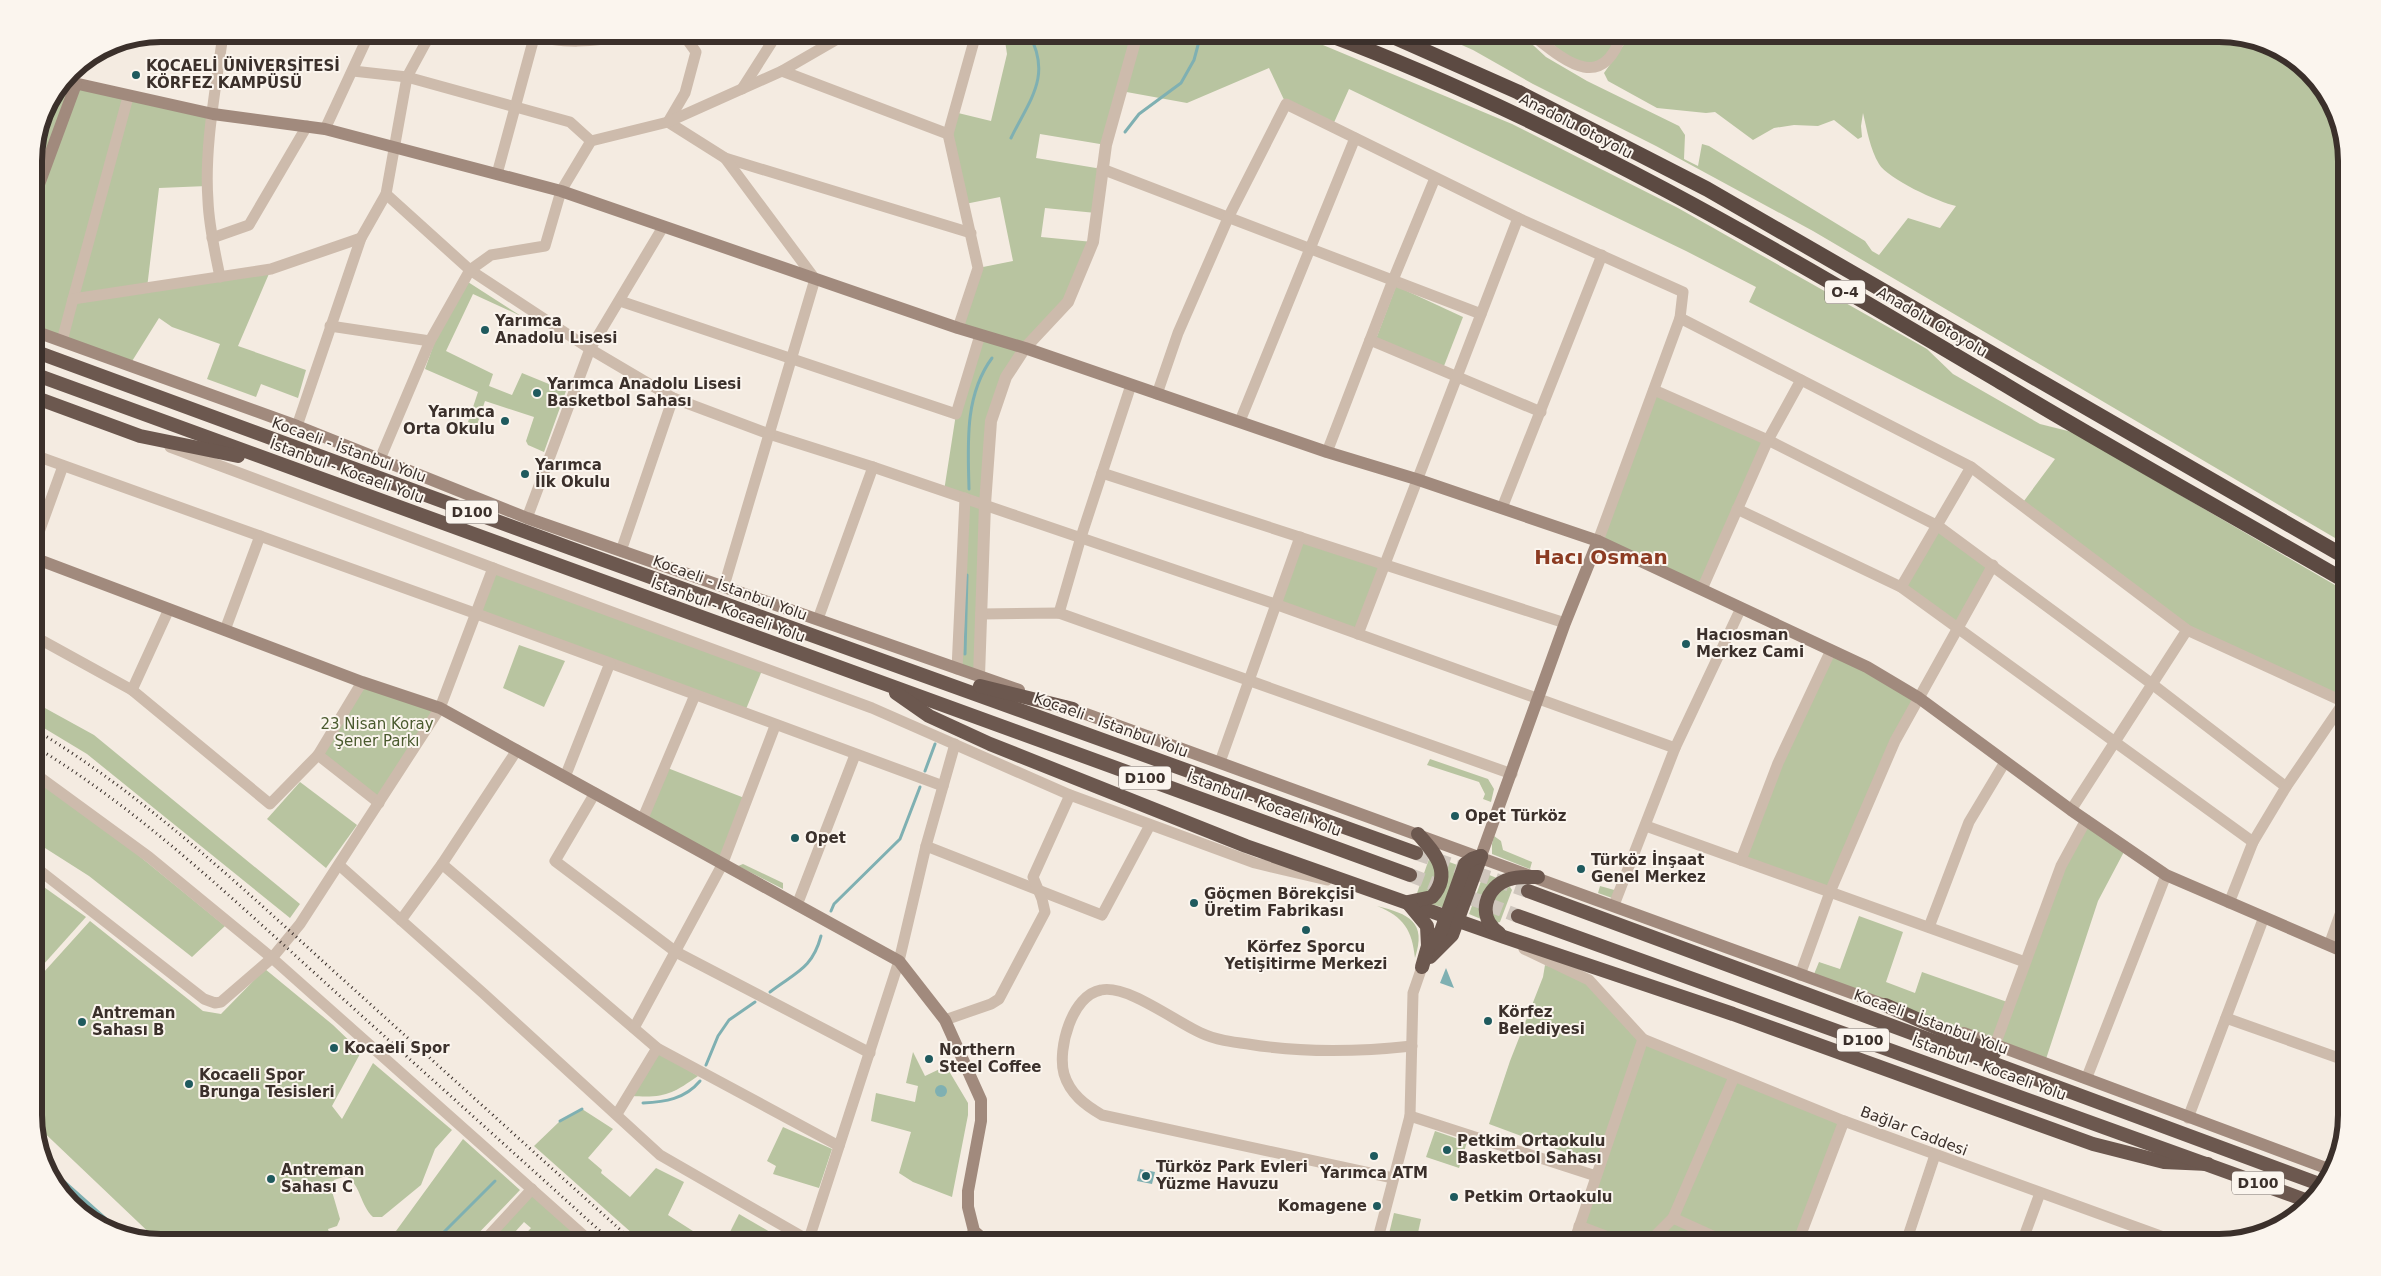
<svg xmlns="http://www.w3.org/2000/svg" width="2381" height="1276" viewBox="0 0 2381 1276" font-family="'DejaVu Sans',sans-serif">
  <rect width="100%" height="100%" fill="#f4ebe1"/>
  <g fill="#b8c4a0">
    <path d="M1004,34H1294L1311,40L1512,124L1678,208L1927,349L1953,374L2040,424L2072,432L2347,592V704L2187,630L2021,505L2055,459L1749,302L1756,287L1686,251L1349,89L1332,127L1286,104L1269,68L1187,103L1121,91L1106,145L1040,134L1036,158L1102,169L1096,213L1045,208L1041,237L1093,242L1068,302L1025,348L991,421L979,676L957,669L965,498L944,491L956,414L980,335L958,328L978,268L1013,261L1000,197L965,204L948,134L954,112L991,121L1007,54Z"/>
    <path d="M1437,34H1521L1546,57L1587,81L1679,126L1685,135L1684,159L1698,166L1702,144L1709,146L1865,241L1872,251L1879,255L1908,218L1940,228L1956,206C1938,202 1888,179 1879,164C1870,149 1867,130 1863,113L1861,126L1862,137L1858,139L1834,120L1818,126L1794,125L1774,128L1753,140L1715,112L1706,113L1657,108L1608,81L1604,73L1627,40V34H2219L2276,47L2326,91L2347,154V545L1813,231L1656,146L1533,84L1473,50Z"/>
    <path d="M1540,34H1617C1614,40 1611,50 1606,55C1585,77 1556,46 1540,34Z"/>
    <path d="M65,81L213,114L207,186L159,188L147,288L271,269L238,346L306,370L298,398L261,384L256,397L207,379L220,344L172,327L159,318L129,366L34,331V154L44,112Z"/>
    <path d="M468,282L521,316L473,294L446,351L493,374L489,386L512,395L522,373L566,391L544,452L528,445L526,441L534,417L485,401L477,425L468,422L478,392L425,369L436,338Z"/>
    <path d="M1396,286L1463,317L1444,366L1376,339Z"/>
    <path d="M1654,390L1768,440L1702,589L1598,541Z"/>
    <path d="M1938,526L1993,565L1957,627L1901,587Z"/>
    <path d="M1300,537L1385,565L1358,634L1275,604Z"/>
    <path d="M493,568L763,668L744,714L477,614Z"/>
    <path d="M519,645L565,661L544,707L503,688Z"/>
    <path d="M1831,650L1919,698L1830,892L1741,860Z"/>
    <path d="M362,682L440,708L379,803L318,755Z"/>
    <path d="M34,702L94,735L300,904L290,918L87,754L34,722Z"/>
    <path d="M1430,759L1488,779L1494,789L1491,802L1483,799L1485,794L1479,782L1427,765Z"/>
    <path d="M665,767L747,799L722,865L643,818Z"/>
    <path d="M34,780L89,815L225,926L192,957L89,876L34,841Z"/>
    <path d="M300,782L357,825L326,868L267,819Z"/>
    <path d="M2086,820L2126,848L2098,901L2045,1062L1812,979L1819,962L1840,969L1859,916L1903,932L1886,982L1915,993L1922,972L2010,1003L2025,962Z"/>
    <path d="M1494,836L1501,841L1503,850L1532,862L1530,869L1492,854V844Z"/>
    <path d="M1429,859L1434,863L1437,874L1429,892L1416,896Z"/>
    <path d="M1444,860L1460,866L1445,908L1431,904C1444,887 1452,882 1444,860Z"/>
    <path d="M743,864L783,883V889L738,866Z"/>
    <path d="M1484,873L1497,878C1483,888 1476,903 1481,919L1469,914Z"/>
    <path d="M34,880L86,917L34,975Z"/>
    <path d="M1600,886L1618,891L1615,899L1598,893Z"/>
    <path d="M1510,887L1512,890L1500,922L1496,923L1493,920L1491,902L1504,888Z"/>
    <path d="M1377,906C1409,914 1427,922 1415,958C1412,930 1404,917 1377,906Z"/>
    <path d="M90,921L203,1011L221,1014L265,969L333,1025L361,1052L332,1106L342,1119L373,1063L452,1130L435,1149L421,1185L382,1217H373C360,1205 361,1185 346,1176L334,1180L331,1188L340,1219L337,1226L328,1229L332,1242H159L34,1123V983Z"/>
    <path d="M1545,965L1589,980L1643,1039L1844,1121L1798,1242H1574L1599,1165L1489,1124L1510,1061L1543,977Z"/>
    <path d="M658,1052L698,1076C672,1094 665,1098 632,1096Z"/>
    <path d="M913,1052L925,1076L946,1066L968,1103V1115L952,1197L913,1182L899,1173L911,1132L871,1121L876,1093L915,1102L918,1086L906,1083Z"/>
    <path d="M582,1109L613,1129L588,1158L602,1170L601,1173L630,1197L656,1168L684,1182L668,1215L710,1242H642L534,1146L560,1121Z"/>
    <path d="M783,1127L832,1149L819,1188L773,1174L776,1166L767,1161Z"/>
    <path d="M1435,1131L1467,1142L1459,1168L1426,1157Z"/>
    <path d="M463,1139L520,1190L470,1242H369L396,1231Z"/>
    <path d="M532,1189L591,1242H518L531,1228L524,1222L506,1242H483Z"/>
    <path d="M1394,1213L1421,1219L1416,1242H1387Z"/>
    <path d="M739,1214L770,1232L766,1242H725Z"/>
  </g>
  <g fill="#7fb0b2">
    <path d="M1446,968L1454,988L1440,983Z"/>
    <circle cx="941" cy="1091" r="6"/>
    <path d="M49,1166L124,1233L105,1229L55,1186Z"/>
    <path d="M1140,1169L1155,1172L1152,1184L1137,1181Z"/>
  </g>
  <g fill="none" stroke-linecap="round" stroke-linejoin="round">
    <g stroke="#7fb0b2" stroke-width="3">
      <path d="M1125,132L1139,114L1181,83L1194,60L1201,34"/>
      <path d="M1011,138C1030,99 1052,76 1029,34"/>
      <path d="M969,489C968,445 964,396 992,358"/>
      <path d="M965,654L967,575"/>
      <path d="M925,771L935,744"/>
      <path d="M831,911L834,904L900,839L920,787"/>
      <path d="M770,992C796,972 812,969 821,936"/>
      <path d="M706,1065L718,1036L729,1020L755,1002"/>
      <path d="M643,1103C665,1102 685,1099 700,1081"/>
      <path d="M560,1121L582,1109"/>
      <path d="M434,1242L495,1181"/>
    </g>
    <g stroke="#cfc6bd" stroke-width="14" stroke-dasharray="14 7" stroke-linecap="butt">
      <path d="M1416,853L1528,891"/>
      <path d="M1410,875L1518,916"/>
    </g>
    <g stroke="#cdbbac" stroke-width="11">
      <path d="M305,34L366,40"/>
      <path d="M531,34C559,44 596,43 623,34"/>
      <path d="M683,34L696,52L685,93L668,122L725,158L971,233"/>
      <path d="M954,34L974,41L948,134L978,268L958,328"/>
      <path d="M1531,34C1563,59 1601,95 1622,34"/>
      <path d="M353,71L407,77L570,122L591,141"/>
      <path d="M782,71L948,134"/>
      <path d="M742,89L777,34"/>
      <path d="M325,129L369,34"/>
      <path d="M1102,169L1481,314"/>
      <path d="M497,174L535,34"/>
      <path d="M386,194L470,270L590,349L673,398L769,434L873,467L1275,604L1675,748"/>
      <path d="M212,238L249,225L307,126"/>
      <path d="M220,277C215,252 209,227 208,201C204,147 216,88 223,34"/>
      <path d="M73,299L128,97"/>
      <path d="M620,301L956,414L980,335"/>
      <path d="M1680,318L1971,467L2187,630L2344,702"/>
      <path d="M330,326L430,341"/>
      <path d="M1370,340L1541,412"/>
      <path d="M62,341L73,299L271,269L361,238"/>
      <path d="M1654,390L1768,440L1938,526L2152,684L2286,787"/>
      <path d="M1157,394L1178,333L1229,216L1286,104L1518,218L1683,292L1680,318L1598,541"/>
      <path d="M1240,421L1355,138"/>
      <path d="M297,426L361,238L386,194L407,77L426,42L434,34"/>
      <path d="M170,447L493,568"/>
      <path d="M1327,452L1393,280L1435,178"/>
      <path d="M34,455L477,614L943,786"/>
      <path d="M380,459L430,341L470,270L491,255L545,246L561,191L591,141L668,122L782,71L846,34"/>
      <path d="M1102,473L1565,623"/>
      <path d="M1502,508L1602,255"/>
      <path d="M1737,509L1901,587L2253,842"/>
      <path d="M527,518L590,349L663,227"/>
      <path d="M34,546L63,466"/>
      <path d="M621,551L673,398"/>
      <path d="M724,586L815,279L725,158"/>
      <path d="M1901,587L1971,467"/>
      <path d="M1702,589L1768,440L1801,380"/>
      <path d="M1059,613L1081,537L1131,385"/>
      <path d="M981,614L1059,613L1512,774"/>
      <path d="M818,619L873,467"/>
      <path d="M225,630L260,536"/>
      <path d="M1358,634L1518,218"/>
      <path d="M34,636L132,690L270,804L318,755L362,682"/>
      <path d="M957,669L965,498"/>
      <path d="M132,690L169,609"/>
      <path d="M318,755L379,803"/>
      <path d="M1220,762L1300,537"/>
      <path d="M34,773L149,857L272,958L591,1242"/>
      <path d="M565,777L610,663"/>
      <path d="M595,793L555,861L676,952L870,1053"/>
      <path d="M2071,810L2187,630"/>
      <path d="M643,818L695,695"/>
      <path d="M1646,826L2025,962"/>
      <path d="M926,846L1102,915L1150,825"/>
      <path d="M1741,860L1778,763L1831,650"/>
      <path d="M442,864L657,1048L839,1146"/>
      <path d="M339,865L483,993L660,1155L808,1240"/>
      <path d="M34,866L204,999L215,1003L221,1002L272,958L300,924L440,708L493,568L872,708L1070,795L1255,863L1327,880"/>
      <path d="M2229,903L2253,842L2286,787L2344,702L2347,704"/>
      <path d="M797,905L855,755"/>
      <path d="M1614,905L1675,748L1741,608"/>
      <path d="M401,920L442,864L517,750"/>
      <path d="M1929,927L1969,822L2005,762"/>
      <path d="M2329,945L2347,895"/>
      <path d="M1524,949L1589,980L1643,1039L1844,1121L2177,1242"/>
      <path d="M1800,975L1830,892L1895,741L1993,565"/>
      <path d="M2226,1018L2347,1061"/>
      <path d="M945,1020L991,1004L999,999L1045,912L1042,899L1033,877L1070,795"/>
      <path d="M634,1028L722,865L775,726"/>
      <path d="M1995,1045L2061,866L2086,820"/>
      <path d="M2087,1077L2166,875"/>
      <path d="M617,1114L657,1048"/>
      <path d="M1410,1116L1596,1176"/>
      <path d="M2188,1118L2264,917"/>
      <path d="M1393,1178L1102,1115C1085,1105 1070,1094 1064,1074C1057,1049 1072,995 1101,990C1127,984 1176,1022 1201,1033C1216,1040 1232,1042 1248,1044C1302,1053 1357,1052 1412,1046"/>
      <path d="M1579,1226L1621,1242"/>
      <path d="M483,1242L532,1189"/>
      <path d="M808,1242L899,961L926,846L955,744"/>
      <path d="M965,1242L974,1231"/>
      <path d="M1377,1242L1410,1116L1413,993L1422,967"/>
      <path d="M1574,1242L1643,1039"/>
      <path d="M1649,1242L1673,1218"/>
      <path d="M1726,1242L1673,1218L1734,1077"/>
      <path d="M1798,1242L1844,1121"/>
      <path d="M1906,1242L1935,1155"/>
      <path d="M2022,1242L2040,1193"/>
    </g>
    <path stroke="#cdbbac" stroke-width="12" d="M979,676L985,504L991,421L1006,377L1025,348L1068,302L1093,242L1106,145L1137,34"/>
    <g stroke="#a18a7d" stroke-width="12">
      <path d="M65,81L213,114L325,129L561,191L958,328L1025,348L1327,452L1416,479L1598,541L1867,667L1919,698L2071,810L2166,875L2347,953"/>
      <path d="M34,198L76,84"/>
      <path d="M34,331L297,426L527,518L1019,690"/>
      <path d="M34,558L362,682L440,708L899,961L945,1020L981,1100V1121L968,1191V1207L974,1231L987,1242"/>
      <path d="M1064,706L1893,1008"/>
      <path d="M1481,856L1565,623L1598,541"/>
      <path d="M1964,1033C2088,1078 2210,1126 2334,1171"/>
    </g>
    <g stroke="#6c584f" stroke-width="14">
      <path d="M34,351L570,548L1416,853"/>
      <path d="M34,374L1410,875"/>
      <path d="M34,397L140,436L238,456"/>
      <path d="M980,686L1073,709"/>
      <path d="M896,693L929,716L990,744L1246,846L1504,937L1733,1014L2093,1144L2164,1162L2208,1164"/>
      <path d="M1528,891L2322,1185"/>
      <path d="M1408,902L1432,897C1453,873 1435,853 1418,834"/>
      <path d="M1408,903L1427,926L1428,946"/>
      <path d="M1518,916L2308,1201"/>
      <path d="M1499,933C1476,917 1485,886 1510,879C1519,876 1529,877 1538,877"/>
      <path d="M1430,957L1452,935L1481,856"/>
      <path d="M1422,967L1428,946L1441,931L1465,864L1472,859L1481,856"/>
      <path d="M1885,1005L1994,1053"/>
    </g>
    <g stroke="#5c4a42" stroke-width="15">
      <path d="M1327,34C1565,123 1786,255 2004,384C2117,452 2233,516 2347,582"/>
      <path d="M1387,34L1518,92L1707,189L2347,558"/>
    </g>
    <g stroke="#3b302b" stroke-width="3" stroke-dasharray="1 4" stroke-linecap="butt">
      <path d="M34,729C142,794 234,880 327,965C429,1057 531,1150 634,1242"/>
      <path d="M34,746C135,807 221,888 308,967C409,1059 511,1150 612,1242"/>
    </g>
  </g>
  <g fill="#1f5a5e" stroke="#fbf5ee" stroke-width="2">
    <circle cx="136" cy="75" r="5"/>
    <circle cx="485" cy="330" r="5"/>
    <circle cx="537" cy="393" r="5"/>
    <circle cx="505" cy="421" r="5"/>
    <circle cx="525" cy="474" r="5"/>
    <circle cx="1686" cy="644" r="5"/>
    <circle cx="1455" cy="816" r="5"/>
    <circle cx="795" cy="838" r="5"/>
    <circle cx="1581" cy="869" r="5"/>
    <circle cx="1194" cy="903" r="5"/>
    <circle cx="1306" cy="930" r="5"/>
    <circle cx="1488" cy="1021" r="5"/>
    <circle cx="82" cy="1022" r="5"/>
    <circle cx="334" cy="1048" r="5"/>
    <circle cx="929" cy="1059" r="5"/>
    <circle cx="189" cy="1084" r="5"/>
    <circle cx="1447" cy="1150" r="5"/>
    <circle cx="1374" cy="1156" r="5"/>
    <circle cx="1146" cy="1176" r="5"/>
    <circle cx="271" cy="1179" r="5"/>
    <circle cx="1454" cy="1197" r="5"/>
    <circle cx="1377" cy="1206" r="5"/>
  </g>
  <g text-anchor="middle" dominant-baseline="central" stroke-width="4" stroke-linejoin="round" paint-order="stroke">
    <g fill="#fbf5ee" stroke="#756b66" stroke-width="1">
      <rect x="1825" y="280.5" width="40" height="23" rx="4"/>
      <rect x="446" y="500.5" width="52" height="23" rx="4"/>
      <rect x="1119" y="766.5" width="52" height="23" rx="4"/>
      <rect x="1837" y="1028.5" width="52" height="23" rx="4"/>
      <rect x="2232" y="1171.5" width="52" height="23" rx="4"/>
    </g>
    <g font-size="14" font-weight="bold" fill="#3b302b">
      <text x="1845" y="292">O-4</text>
      <text x="472" y="512">D100</text>
      <text x="1145" y="778">D100</text>
      <text x="1863" y="1040">D100</text>
      <text x="2258" y="1183">D100</text>
    </g>
    <g font-size="15" font-weight="bold" fill="#3b302b" stroke="#fbf5ee" text-anchor="start">
      <text x="146" y="66">KOCAELİ ÜNİVERSİTESİ<tspan x="146" dy="17">KÖRFEZ KAMPÜSÜ</tspan></text>
      <text x="495" y="321">Yarımca<tspan x="495" dy="17">Anadolu Lisesi</tspan></text>
      <text x="547" y="384">Yarımca Anadolu Lisesi<tspan x="547" dy="17">Basketbol Sahası</tspan></text>
      <text x="495" y="412" text-anchor="end">Yarımca<tspan x="495" dy="17">Orta Okulu</tspan></text>
      <text x="535" y="465">Yarımca<tspan x="535" dy="17">İlk Okulu</tspan></text>
      <text x="1696" y="635">Hacıosman<tspan x="1696" dy="17">Merkez Cami</tspan></text>
      <text x="1465" y="816">Opet Türköz</text>
      <text x="805" y="838">Opet</text>
      <text x="1591" y="860">Türköz İnşaat<tspan x="1591" dy="17">Genel Merkez</tspan></text>
      <text x="1204" y="894">Göçmen Börekçisi<tspan x="1204" dy="17">Üretim Fabrikası</tspan></text>
      <text x="1306" y="947" text-anchor="middle">Körfez Sporcu<tspan x="1306" dy="17">Yetişitirme Merkezi</tspan></text>
      <text x="1498" y="1012">Körfez<tspan x="1498" dy="17">Belediyesi</tspan></text>
      <text x="92" y="1013">Antreman<tspan x="92" dy="17">Sahası B</tspan></text>
      <text x="344" y="1048">Kocaeli Spor</text>
      <text x="939" y="1050">Northern<tspan x="939" dy="17">Steel Coffee</tspan></text>
      <text x="199" y="1075">Kocaeli Spor<tspan x="199" dy="17">Brunga Tesisleri</tspan></text>
      <text x="1457" y="1141">Petkim Ortaokulu<tspan x="1457" dy="17">Basketbol Sahası</tspan></text>
      <text x="1156" y="1167">Türköz Park Evleri<tspan x="1156" dy="17">Yüzme Havuzu</tspan></text>
      <text x="281" y="1170">Antreman<tspan x="281" dy="17">Sahası C</tspan></text>
      <text x="1374" y="1173" text-anchor="middle">Yarımca ATM</text>
      <text x="1464" y="1197">Petkim Ortaokulu</text>
      <text x="1367" y="1206" text-anchor="end">Komagene</text>
    </g>
    <g font-size="15" fill="#3b302b" stroke="#fbf5ee">
      <text transform="translate(1576 126) rotate(27)">Anadolu Otoyolu</text>
      <text transform="translate(1932 322) rotate(30)">Anadolu Otoyolu</text>
      <text transform="translate(349 450) rotate(20)">Kocaeli - İstanbul Yolu</text>
      <text transform="translate(347 471) rotate(20)">İstanbul - Kocaeli Yolu</text>
      <text transform="translate(730 588) rotate(20)">Kocaeli - İstanbul Yolu</text>
      <text transform="translate(728 610) rotate(20)">İstanbul - Kocaeli Yolu</text>
      <text transform="translate(1111 725) rotate(20)">Kocaeli - İstanbul Yolu</text>
      <text transform="translate(1264 804) rotate(20)">İstanbul - Kocaeli Yolu</text>
      <text transform="translate(1931 1022) rotate(20)">Kocaeli - İstanbul Yolu</text>
      <text transform="translate(1989 1068) rotate(20)">İstanbul - Kocaeli Yolu</text>
      <text transform="translate(1914 1131) rotate(21)">Bağlar Caddesi</text>
    </g>
    <g font-size="15" fill="#4a5a2e" stroke="#fbf5ee">
      <text x="377" y="724">23 Nisan Koray<tspan x="377" dy="17">Şener Parkı</tspan></text>
    </g>
    <g font-size="20" font-weight="bold" fill="#8c3b22" stroke="#fbf5ee">
      <text x="1601" y="557">Hacı Osman</text>
    </g>
  </g>
  <path d="M0 0H2381V1276H0ZM161 42H2219A119 119 0 0 1 2338 161V1115A119 119 0 0 1 2219 1234H161A119 119 0 0 1 42 1115V161A119 119 0 0 1 161 42Z" fill="#fbf5ee" fill-rule="evenodd"/>
  <path fill="none" stroke="#3b302b" stroke-width="6" d="M161 42H2219A119 119 0 0 1 2338 161V1115A119 119 0 0 1 2219 1234H161A119 119 0 0 1 42 1115V161A119 119 0 0 1 161 42Z"/>
</svg>
